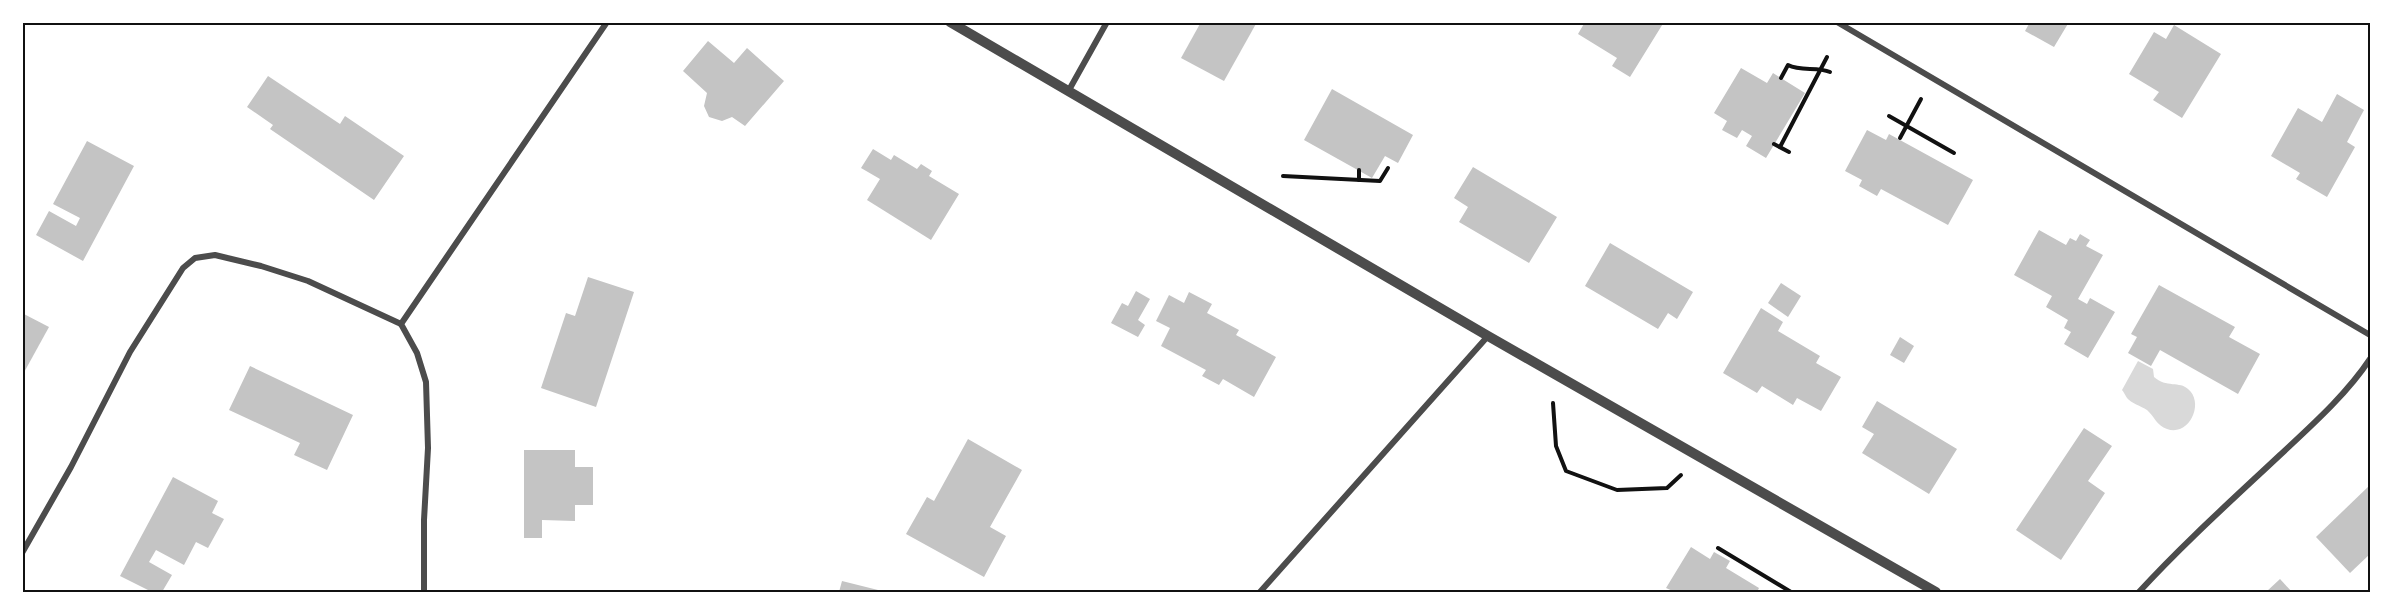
<svg xmlns="http://www.w3.org/2000/svg" width="2393" height="615" viewBox="0 0 2393 615" font-family="'IBM Plex Sans',sans-serif">
  <rect width="100%" height="100%" fill="#fff"/>
  <path fill="#d9d9d9" d="M2138,361L2153,369L2154,377C2166,388 2180,381 2188,389C2205,403 2189,437 2167,429C2157,426 2154,416 2147,410C2141,406 2131,403 2127,398C2125,395 2124,392 2122,390Z"/>
  <g fill="#c4c4c4">
    <path d="M1201,22H1257L1224,81L1181,58Z"/>
    <path d="M1585,22H1664L1630,77L1612,66L1617,58L1578,34Z"/>
    <path d="M2030,22H2069L2054,47L2025,31Z"/>
    <path d="M2174,25L2221,54L2182,118L2153,100L2159,92L2129,74L2154,32L2166,39Z"/>
    <path d="M708,41L734,63L747,48L784,81L745,126L732,117L722,121L709,117L704,106L707,93L683,71Z"/>
    <path d="M1741,68L1767,83L1773,73L1805,93L1766,158L1746,146L1752,136L1742,130L1737,138L1722,130L1727,121L1714,113Z"/>
    <path d="M268,76L340,124L345,116L404,156L374,200L270,129L273,125L247,107Z"/>
    <path d="M1332,89L1413,135L1398,163L1385,156L1372,178L1304,140Z"/>
    <path d="M2337,94L2364,110L2347,142L2355,147L2327,197L2296,179L2300,173L2271,156L2298,108L2322,122Z"/>
    <path d="M1867,130L1886,140L1889,134L1973,180L1948,225L1881,189L1877,196L1859,186L1862,180L1845,171Z"/>
    <path d="M87,141L134,166L83,261L36,235L49,211L76,226L80,218L53,204Z"/>
    <path d="M873,149L891,160L894,155L917,169L921,164L932,171L929,176L959,194L931,240L867,200L880,179L861,168Z"/>
    <path d="M1473,167L1557,217L1529,263L1459,222L1468,207L1454,198Z"/>
    <path d="M2039,230L2066,245L2070,238L2076,241L2080,234L2090,240L2086,246L2103,255L2078,299L2087,304L2090,298L2115,312L2088,358L2064,344L2071,332L2064,328L2068,320L2046,307L2052,296L2014,275Z"/>
    <path d="M1610,243L1693,292L1677,319L1668,313L1658,329L1585,286Z"/>
    <path d="M588,277L634,292L596,407L541,388L566,313L575,316Z"/>
    <path d="M1781,283L1801,296L1788,317L1768,303Z"/>
    <path d="M2159,285L2235,327L2229,337L2260,354L2238,394L2160,350L2151,366L2128,353L2137,337L2131,334Z"/>
    <path d="M1136,291L1150,299L1138,320L1145,325L1138,337L1111,323L1122,303L1128,306Z"/>
    <path d="M1189,292L1212,304L1207,313L1239,330L1236,335L1276,357L1254,397L1223,379L1219,385L1202,376L1206,370L1161,346L1170,328L1156,321L1169,295L1184,303Z"/>
    <path d="M1761,308L1783,322L1778,331L1820,356L1816,363L1841,377L1821,411L1797,398L1793,405L1762,386L1757,393L1723,373Z"/>
    <path d="M22,313L49,327L22,376Z"/>
    <path d="M1900,337L1914,346L1904,363L1890,355Z"/>
    <path d="M250,366L353,415L327,470L294,455L300,443L229,410Z"/>
    <path d="M1877,401L1957,449L1929,494L1862,453L1874,434L1862,427Z"/>
    <path d="M2084,428L2112,446L2088,481L2105,493L2061,560L2016,530Z"/>
    <path d="M968,439L1022,470L990,527L1006,536L984,577L906,534L927,497L934,501Z"/>
    <path d="M524,450H575V467H593V505H575V521L542,520V538H524Z"/>
    <path d="M173,477L218,501L212,513L224,519L208,548L196,542L184,565L156,550L149,562L172,575L162,592H152L120,576Z"/>
    <path d="M2370,485V554L2350,573L2316,537Z"/>
    <path d="M1691,547L1710,559L1714,552L1730,561L1726,568L1759,588L1757,592H1675L1666,588Z"/>
    <path d="M2280,579L2292,592H2266Z"/>
    <path d="M842,581L886,592H839Z"/>
  </g>
  <g fill="none" stroke-linecap="round" stroke-linejoin="round">
    <g stroke="#111" stroke-width="4">
      <path d="M1781,78L1788,65C1801,72 1817,66 1830,72"/>
      <path d="M1889,116L1954,153"/>
      <path d="M1900,138L1921,99"/>
      <path d="M1774,144L1789,152"/>
      <path d="M1780,147L1827,57"/>
      <path d="M1283,176L1380,181L1388,168"/>
      <path d="M1359,180V170"/>
      <path d="M1553,403L1556,446L1566,471L1617,490L1667,488L1681,475"/>
      <path d="M1718,548L1791,592"/>
    </g>
    <g stroke="#4c4c4c" stroke-width="6">
      <path d="M1837,22L2370,335"/>
      <path d="M1069,90L1107,22"/>
      <path d="M22,553L71,467L130,352L183,268L195,258L215,255L261,266L308,281L401,324"/>
      <path d="M424,592V520L428,448L426,382L417,353L401,324L607,22"/>
      <path d="M1260,592L1488,336"/>
      <path d="M2139,592C2183,544 2232,500 2280,455C2311,426 2346,395 2370,359"/>
    </g>
    <path stroke="#4c4c4c" stroke-width="10" d="M950,22L1488,336L1936,592"/>
  </g>
  <rect width="2393" height="615" fill="none" stroke="#ffffff" stroke-width="48"/>
  <rect x="24" y="24" width="2345" height="567" fill="none" stroke="#111" stroke-width="2"/>
</svg>
